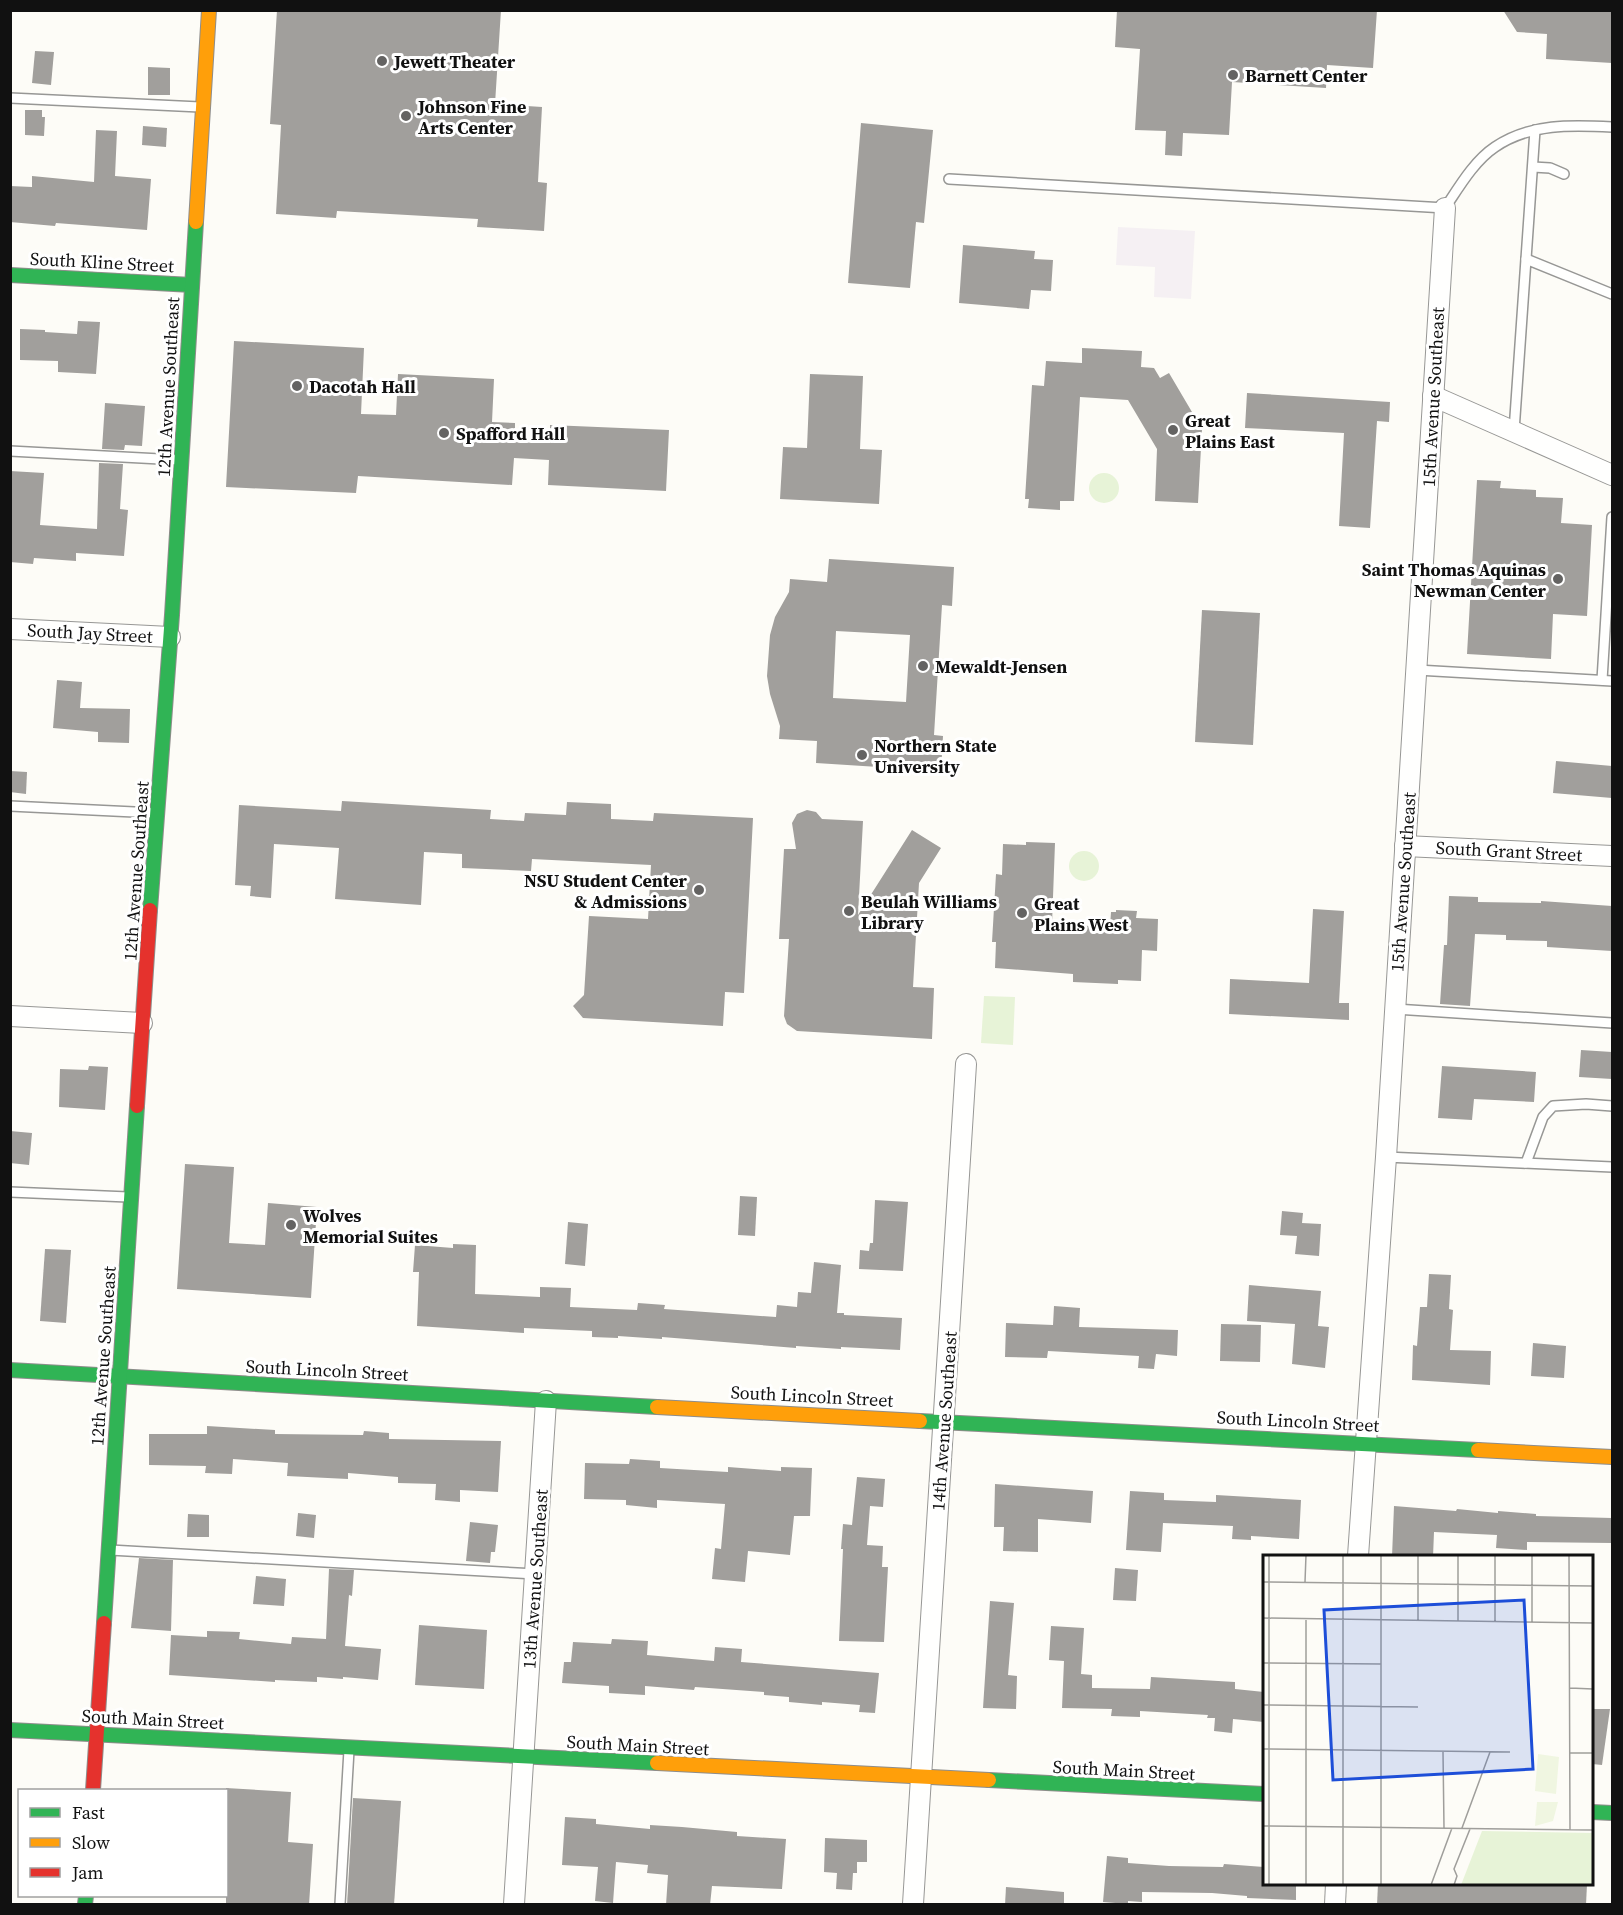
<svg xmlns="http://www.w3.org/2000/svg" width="1623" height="1915" viewBox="0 0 1623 1915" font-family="'Source Serif 4',serif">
  <rect width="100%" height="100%" fill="#fdfcf7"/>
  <path fill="#f5f0f3" d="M1118,227L1195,231L1191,299L1154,297L1155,267L1116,265Z"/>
  <g fill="#e7f3d7">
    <circle cx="1104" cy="488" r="15"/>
    <circle cx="1084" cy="866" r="15"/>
    <path d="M984,996L1015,997L1013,1045L981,1043Z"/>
  </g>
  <g fill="#a19f9c" fill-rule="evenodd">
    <path d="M277,10H501L495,104L542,107L538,182L547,183L544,231L477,227L478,219L337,211L336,218L276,214L281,125L270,124Z"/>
    <path d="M1117,10H1377L1373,68L1327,65L1326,88L1232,82L1229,135L1183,133L1182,156L1165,155L1166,131L1135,130L1140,49L1115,47Z"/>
    <path d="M1503,10H1612V63L1546,59L1547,34L1517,32Z"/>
    <path d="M35,51L54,52L51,85L32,83Z"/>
    <path d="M148,67L170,68V95H148Z"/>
    <path d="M25,110H42V117H45L44,136L25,135Z"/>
    <path d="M861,123L933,130L924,223L916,222L910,288L848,283Z"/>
    <path d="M143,126L167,128L166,147L142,145Z"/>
    <path d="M96,130L117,131L115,176L151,179L147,230L56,223L55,226L10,222V186L32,187V176L94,182Z"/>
    <path d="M963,245L1035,251L1034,259L1053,260L1051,291L1031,290L1029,309L959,303Z"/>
    <path d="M78,321L100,322L96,374L58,372V361L20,360V329L45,330V332L77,334Z"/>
    <path d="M234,341L364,348L361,414L396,415L398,374L494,379L492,422L515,423V442L550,443V425L669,430L666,491L548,485L549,460L514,458L512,485L358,476L356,493L226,487Z"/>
    <path d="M1082,348L1142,351L1141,367L1154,368L1160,378L1169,373L1202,429L1198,503L1155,501L1157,449L1128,400L1080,397L1074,501H1060V510L1028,508L1029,499H1025L1032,385L1044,386L1046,361L1082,363Z"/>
    <path d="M810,374L863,376L860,449L882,450L879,504L780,499L783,447L807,448Z"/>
    <path d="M1247,393L1390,402L1389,422L1377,421L1370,528L1339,526L1344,433L1245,428Z"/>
    <path d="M105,403L145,406L142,446L125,445L124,450L102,449Z"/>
    <path d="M99,463L123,464L120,509L128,510L124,556L76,553V561L34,558L33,564L10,562V471L44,473L40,525L97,529Z"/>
    <path d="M1477,480L1501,481L1500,488L1536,490V497L1563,498L1561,523L1592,525L1587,616L1553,614L1551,659L1467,654Z"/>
    <path d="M829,559L954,567L952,606L942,605L934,735L943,736L941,771L816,763L817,741L779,739L780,726L770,694L767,676L770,635L775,617L789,592L790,579L827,582ZM836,631L910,635L906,702L833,698Z"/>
    <path d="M1202,610L1260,613L1253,745L1195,742Z"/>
    <path d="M57,680L82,682L80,708L130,709L129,743L98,742V732L53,728Z"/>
    <path d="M1556,761L1612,766V798L1553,793Z"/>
    <path d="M10,771L27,772L26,794L10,792Z"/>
    <path d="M342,801L491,810L490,819L524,821L525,813L566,815L567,802L611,804V819L653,821L654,813L753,818L744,993L725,992L723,1026L583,1018L573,1006L584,995L589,916L648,919L651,865L532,859L531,871L462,868V854L424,852L421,905L335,899L339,848L274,844L271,898L250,896L251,886L235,885L239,805L341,811Z"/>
    <path d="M807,810L816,812L822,819L863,821L858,915L912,830L941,848L919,883L913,987L934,988L932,1039L797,1031L787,1024L784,1016L789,939H779L784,849H796L792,823L797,814Z"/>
    <path d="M1026,842L1055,843L1052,924L1110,927L1111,912H1116V910L1137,911L1136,918L1158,919L1157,951L1142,950L1141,981L1118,980V984L1073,982V974L995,968L996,942H992L996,874L1002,875L1003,844L1026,845Z"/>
    <path d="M1449,896L1478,897V902L1541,903V901L1612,906V951L1547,947V941L1506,940V935L1475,934L1470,1006L1440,1004L1444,945H1447Z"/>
    <path d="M1313,909L1344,911L1339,1003H1349V1020L1229,1014L1230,979L1309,983Z"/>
    <path d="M1581,1050L1612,1052V1079L1579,1077Z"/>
    <path d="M89,1066L108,1067L105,1110L59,1107L60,1069L88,1070Z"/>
    <path d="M1442,1066L1536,1072L1534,1102L1474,1099L1472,1120L1438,1118Z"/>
    <path d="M10,1131L32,1133L29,1165L10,1163Z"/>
    <path d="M185,1164L234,1167L229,1243L265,1245L268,1203L317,1207L311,1298L177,1289Z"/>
    <path d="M740,1196L757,1197L755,1236L738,1235Z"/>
    <path d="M875,1200L908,1202L903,1271L859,1269L860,1250L869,1251L870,1243H873Z"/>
    <path d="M1282,1211L1303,1213L1302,1223L1321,1224L1319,1256L1295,1254L1297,1236L1280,1235Z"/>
    <path d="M568,1222L588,1224L585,1266L565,1264Z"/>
    <path d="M453,1244L476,1245L475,1294L540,1297V1287L571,1288L570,1307L637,1310L638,1303L665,1305L664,1309L776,1317L777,1305L797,1307L798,1292L811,1293L814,1262L841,1265L837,1313H844V1315L902,1318L900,1350L841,1347V1349L796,1346V1348L662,1337V1339L618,1336V1338L592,1337V1331L524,1328V1333L417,1326L419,1272H413L415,1245L453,1248Z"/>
    <path d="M45,1249L71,1250L66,1323L40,1321Z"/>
    <path d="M1429,1274L1451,1275L1449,1309L1453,1310L1450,1350L1491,1351L1490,1385L1412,1380L1413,1345L1417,1346L1420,1307H1427Z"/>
    <path d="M1249,1285L1321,1291L1318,1326L1329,1327L1325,1368L1292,1364L1295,1324L1247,1321Z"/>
    <path d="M1054,1306L1080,1308L1079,1327L1178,1330L1177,1356L1156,1354L1154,1369L1138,1368L1139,1356L1048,1351L1047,1358L1005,1357L1006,1323L1053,1325Z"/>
    <path d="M1221,1324L1261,1325L1260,1362L1220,1361Z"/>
    <path d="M1533,1343L1566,1346L1564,1378L1531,1376Z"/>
    <path d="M207,1426L275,1430V1434L363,1435L364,1431L389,1433V1439L501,1441L498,1492L460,1490V1502L435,1500L436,1484L398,1483V1477L348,1473V1479L287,1476L288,1463L233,1459L232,1474L205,1473L206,1466L149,1465V1434H207Z"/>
    <path d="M630,1459L660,1461V1468L728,1472V1467L781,1471V1467L812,1468L810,1516H794L790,1555L748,1551L745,1582L712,1579L715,1548L721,1549L725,1504L657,1500V1508L626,1505V1500L584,1499L585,1463L629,1464Z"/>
    <path d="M857,1477L885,1479L883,1507L870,1506L867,1545L883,1546L882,1567H888L884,1642L839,1641L843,1549H841L843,1524L852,1525Z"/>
    <path d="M995,1484L1093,1491L1091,1523L1038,1519V1552L1003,1551L1004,1527H994Z"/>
    <path d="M1130,1491L1164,1493V1500L1216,1502V1495L1301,1500L1299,1539L1251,1536V1540L1232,1539L1233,1526L1163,1523L1161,1552L1126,1550Z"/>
    <path d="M1394,1506L1456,1511L1457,1509L1498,1513V1511L1536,1514V1516L1612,1518V1543L1527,1542V1550L1496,1548L1497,1535L1434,1532L1433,1557H1392Z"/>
    <path d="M298,1513L316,1515L314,1538L296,1536Z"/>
    <path d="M188,1514L209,1515V1537H187Z"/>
    <path d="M470,1522L498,1525L495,1552H491L490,1563L466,1561Z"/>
    <path d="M139,1558L173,1560L171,1631L131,1628Z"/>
    <path d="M1115,1568L1138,1570L1136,1601L1113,1600Z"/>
    <path d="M329,1569L354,1570L352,1596L349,1595L345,1646L381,1649L378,1680L343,1677V1679L317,1677V1682L275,1680V1682L169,1675L171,1635L207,1637V1631L240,1632L239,1639L291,1644L292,1637L326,1639Z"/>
    <path d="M256,1576L286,1579L284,1606L253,1604Z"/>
    <path d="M990,1601L1014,1603L1008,1675L1017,1676L1016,1709L983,1708Z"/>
    <path d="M419,1625L487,1630L484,1689L415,1685Z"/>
    <path d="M1051,1626L1084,1628L1081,1674L1092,1675V1688L1150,1689L1151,1677L1235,1682V1689L1264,1692V1722L1233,1719L1232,1733L1214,1731L1215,1718H1207L1208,1715L1140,1711V1717L1111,1716L1112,1709L1062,1708L1064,1661L1049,1660Z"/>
    <path d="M612,1639L648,1641L647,1655L714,1661L715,1647L742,1649L741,1662L879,1673L875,1713L859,1712L860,1705L822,1702V1705L789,1702V1697L764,1695V1692L695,1687L694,1690L645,1686V1695L609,1693V1686L562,1683L564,1662H571L573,1642L611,1644Z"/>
    <path d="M1592,1709H1610L1602,1765L1592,1764Z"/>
    <path d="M226,1788L291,1792L288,1842L313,1844L309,1905H226Z"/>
    <path d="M353,1798L401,1801L394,1905H347Z"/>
    <path d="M565,1817L596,1819V1824L650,1829V1825L682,1827L737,1832V1836L786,1839L782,1889L712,1886L710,1905H666L668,1875L647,1873L648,1865L616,1862L613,1903L595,1901L598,1867L562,1865Z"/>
    <path d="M825,1838L867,1840V1862H857V1873H853L852,1890L836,1889L837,1873L824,1872Z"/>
    <path d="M1107,1856L1128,1858V1863L1169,1866L1223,1867L1224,1864L1264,1867V1884H1296V1900L1247,1898V1896L1212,1893L1142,1892V1902L1128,1901V1904L1103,1902Z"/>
    <path d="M1378,1884H1587L1586,1905H1377Z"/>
    <path d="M1006,1887L1064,1892V1905H1005Z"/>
  </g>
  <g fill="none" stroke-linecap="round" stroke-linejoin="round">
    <defs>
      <g id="lane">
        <path d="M10,98L200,107"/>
        <path d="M1533,167L1550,168L1564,174"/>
        <path d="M949,179L1445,208C1459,187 1474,161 1495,147C1530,123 1572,125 1612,127"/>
        <path d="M1526,259L1535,130"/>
        <path d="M1514,431L1526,259L1612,294"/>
        <path d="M10,451L179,460"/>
        <path d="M1417,670L1612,681"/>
        <path d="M1602,680L1612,517"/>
        <path d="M10,806L155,813"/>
        <path d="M1395,1009L1612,1023"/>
        <path d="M1386,1157L1612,1167"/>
        <path d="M1526,1163L1543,1117L1553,1106L1586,1104L1612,1106"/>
        <path d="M10,1192L128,1197"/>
        <path d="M110,1550L536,1574"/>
        <path d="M340,1904L349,1750"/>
      </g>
      <g id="street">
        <path d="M1433,396L1612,475"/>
        <path d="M10,629L170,637"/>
        <path d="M1405,846L1612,856"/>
        <path d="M10,1016L142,1023"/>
        <path d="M1358,1556L1386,1157L1445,208"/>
        <path d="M514,1904L546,1401"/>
        <path d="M913,1904L966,1064"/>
        <path d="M1335,1904L1336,1884"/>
      </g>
      <g id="fast">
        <path d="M10,275L192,285"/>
        <path d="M150,910L172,615L196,222"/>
        <path d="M10,1370L657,1407"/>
        <path d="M920,1421L1478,1450"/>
        <path d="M104,1623L137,1106"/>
        <path d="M10,1730L657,1763"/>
        <path d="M989,1780L1264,1794"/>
        <path d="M1592,1812L1612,1813"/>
        <path d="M85,1904L86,1896"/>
      </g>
      <g id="slow">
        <path d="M196,222L209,10"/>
        <path d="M657,1407L920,1421"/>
        <path d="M1478,1450L1612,1457"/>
        <path d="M657,1763L989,1780"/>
      </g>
      <g id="jam">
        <path d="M137,1106L150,910"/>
        <path d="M93,1790L104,1623"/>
      </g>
    </defs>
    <use href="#lane" stroke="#979795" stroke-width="12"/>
    <use href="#street" stroke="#979795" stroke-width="22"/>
    <use href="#fast" stroke="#8e8d8b" stroke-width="16"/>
    <use href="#slow" stroke="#8e8d8b" stroke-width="16"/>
    <use href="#jam" stroke="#8e8d8b" stroke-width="16"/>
    <use href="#lane" stroke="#fffffe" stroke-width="9"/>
    <use href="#street" stroke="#fffffe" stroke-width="20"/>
    <use href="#fast" stroke="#30b455" stroke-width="14"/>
    <use href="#slow" stroke="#ff9f0a" stroke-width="14"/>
    <use href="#jam" stroke="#e5322d" stroke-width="14"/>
  </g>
  <g fill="#646362" stroke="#fff" stroke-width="2">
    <circle cx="382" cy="61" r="6"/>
    <circle cx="1233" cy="75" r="6"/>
    <circle cx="406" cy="116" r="6"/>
    <circle cx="297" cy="386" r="6"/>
    <circle cx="1173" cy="430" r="6"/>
    <circle cx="444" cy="433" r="6"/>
    <circle cx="1558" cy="579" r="6"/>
    <circle cx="923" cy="666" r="6"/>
    <circle cx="862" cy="755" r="6"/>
    <circle cx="699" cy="890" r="6"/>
    <circle cx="849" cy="911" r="6"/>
    <circle cx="1022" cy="913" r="6"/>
    <circle cx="291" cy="1225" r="6"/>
  </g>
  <g text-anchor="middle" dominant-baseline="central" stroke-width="6" stroke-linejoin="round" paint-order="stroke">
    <g font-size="18" font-weight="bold" fill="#111" stroke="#fff" text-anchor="start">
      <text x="394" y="61">Jewett Theater</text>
      <text x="1245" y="75">Barnett Center</text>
      <text x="418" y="106">Johnson Fine<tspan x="418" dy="21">Arts Center</tspan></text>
      <text x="309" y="386">Dacotah Hall</text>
      <text x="1185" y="420">Great<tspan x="1185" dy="21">Plains East</tspan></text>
      <text x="456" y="433">Spafford Hall</text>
      <text x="1546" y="569" text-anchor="end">Saint Thomas Aquinas<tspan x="1546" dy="21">Newman Center</tspan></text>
      <text x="935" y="666">Mewaldt-Jensen</text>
      <text x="874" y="745">Northern State<tspan x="874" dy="21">University</tspan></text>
      <text x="687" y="880" text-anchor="end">NSU Student Center<tspan x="687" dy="21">&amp; Admissions</tspan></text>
      <text x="861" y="901">Beulah Williams<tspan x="861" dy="21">Library</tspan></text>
      <text x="1034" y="903">Great<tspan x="1034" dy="21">Plains West</tspan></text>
      <text x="303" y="1215">Wolves<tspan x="303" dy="21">Memorial Suites</tspan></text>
    </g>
    <g font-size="18" fill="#111" stroke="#fff">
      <text transform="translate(102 262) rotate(3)">South Kline Street</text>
      <text transform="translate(168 387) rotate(-87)">12th Avenue Southeast</text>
      <text transform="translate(1433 397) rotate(-87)">15th Avenue Southeast</text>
      <text transform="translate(90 633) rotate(3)">South Jay Street</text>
      <text transform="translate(1509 851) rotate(3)">South Grant Street</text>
      <text transform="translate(136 871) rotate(-86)">12th Avenue Southeast</text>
      <text transform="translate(1403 882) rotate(-86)">15th Avenue Southeast</text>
      <text transform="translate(103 1356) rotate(-86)">12th Avenue Southeast</text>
      <text transform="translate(327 1370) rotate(3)">South Lincoln Street</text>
      <text transform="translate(812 1396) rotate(3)">South Lincoln Street</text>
      <text transform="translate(944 1421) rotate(-86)">14th Avenue Southeast</text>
      <text transform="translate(1298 1421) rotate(3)">South Lincoln Street</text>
      <text transform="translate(535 1579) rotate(-86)">13th Avenue Southeast</text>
      <text transform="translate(153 1719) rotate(3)">South Main Street</text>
      <text transform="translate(638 1745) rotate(3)">South Main Street</text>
      <text transform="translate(1124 1770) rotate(3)">South Main Street</text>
    </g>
  </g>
  <g transform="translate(1263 1555)">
    <rect width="330" height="330" fill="#fdfcf7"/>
    <path d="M219,276L330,278V330H198Z" fill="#e7f3d7"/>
    <path d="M275,199L296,202L293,239L272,236ZM274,247H295L290,266L272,271Z" fill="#f0f6e1"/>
    <path fill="none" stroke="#9f9e9b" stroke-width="1.5" d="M155,0V65M232,0V66M269,0V67M306,0L307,275M0,27L330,31M42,27L43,0M0,63L330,68M195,66V0M0,108L118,109M307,133L330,134M0,150L155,152M0,194L247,197M180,197L181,273M306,198H330M0,271L330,275M199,273L227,197M6,330V0M43,330V65M80,330V0M118,330V0M168,330L189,273M191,330L194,321L191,314L207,274"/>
    <path fill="#1d4ed8" fill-opacity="0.15" stroke="#1d4ed8" stroke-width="3" d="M261,45L270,214L70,225L61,55Z"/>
    <rect width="330" height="330" fill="none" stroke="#111" stroke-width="3"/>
  </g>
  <rect width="1623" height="1915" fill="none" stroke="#111111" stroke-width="24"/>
  <rect x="18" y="1789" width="210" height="108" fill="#ffffff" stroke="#a0a0a0" stroke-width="1.5"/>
  <rect x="30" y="1808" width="30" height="9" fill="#30b455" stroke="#a0a0a0" stroke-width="1.5"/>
  <text x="72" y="1819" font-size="18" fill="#111111">Fast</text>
  <rect x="30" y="1838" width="30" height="9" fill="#ff9f0a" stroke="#a0a0a0" stroke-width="1.5"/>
  <text x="72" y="1849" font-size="18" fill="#111111">Slow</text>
  <rect x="30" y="1868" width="30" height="9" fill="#e5322d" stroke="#a0a0a0" stroke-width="1.5"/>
  <text x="72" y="1879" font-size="18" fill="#111111">Jam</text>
</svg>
